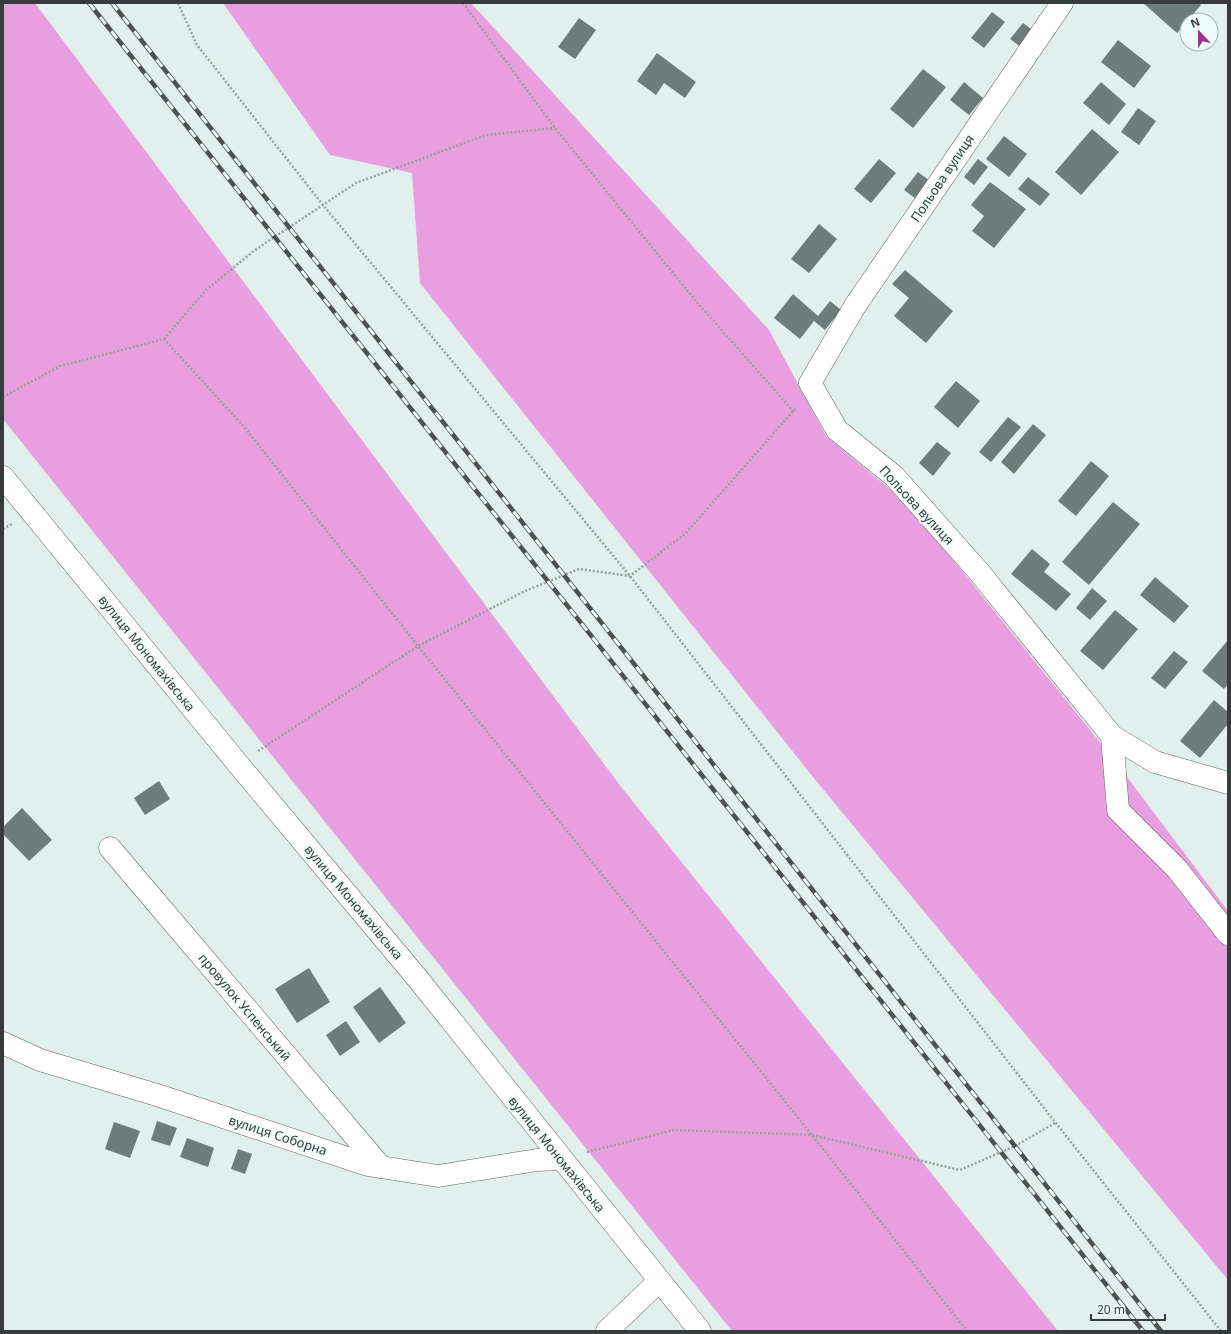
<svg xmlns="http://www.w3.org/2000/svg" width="1231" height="1334" viewBox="0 0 1231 1334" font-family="'Noto Sans',sans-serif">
  <rect width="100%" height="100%" fill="#e1f0ec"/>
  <g fill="#e99fdf">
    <path d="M3,3H35L622,788L1058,1331H732L3,419Z"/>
    <path d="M223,3H471L769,330L826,436L909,505L1115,761L1228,911V1280L813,777L420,283L412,173L330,155Z"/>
  </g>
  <g fill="#6f7d7a">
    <path d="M1143,3H1199L1201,5L1177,33Z"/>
    <path d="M992,12L1005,22L984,48L971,38Z"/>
    <path d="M579,18L596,30L575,59L558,47Z"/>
    <path d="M1023,23L1034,31L1022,48L1010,39Z"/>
    <path d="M1118,40L1151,66L1134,88L1101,62Z"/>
    <path d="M657,53L696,82L685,98L664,83L656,95L637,81Z"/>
    <path d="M923,69L946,87L913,128L890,109Z"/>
    <path d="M964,82L983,98L969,115L950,100Z"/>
    <path d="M1101,82L1126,104L1109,125L1083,103Z"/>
    <path d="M1138,108L1156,121L1139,145L1121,132Z"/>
    <path d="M1092,129L1119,152L1081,195L1055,172Z"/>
    <path d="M1004,136L1027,154L1009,177L986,159Z"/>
    <path d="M879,159L896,173L871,203L854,189Z"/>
    <path d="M978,159L988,167L974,185L964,177Z"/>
    <path d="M918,172L930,181L916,199L904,190Z"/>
    <path d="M1028,177L1050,194L1040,206L1018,189Z"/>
    <path d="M990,182L1026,209L994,248L972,231L984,216L971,205Z"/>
    <path d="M819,224L837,239L809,273L791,259Z"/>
    <path d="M905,270L953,311L926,343L894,316L909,298L892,284Z"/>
    <path d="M793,294L818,316L830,301L841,310L825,330L814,321L800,339L774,318Z"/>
    <path d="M956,381L980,401L958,428L934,407Z"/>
    <path d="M1008,417L1021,427L991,462L979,452Z"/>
    <path d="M1033,424L1046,435L1014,474L1001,462Z"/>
    <path d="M937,442L951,453L933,476L919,463Z"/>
    <path d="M1091,461L1109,476L1076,516L1058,501Z"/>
    <path d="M1113,502L1140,524L1089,585L1062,562Z"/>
    <path d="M1032,549L1050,564L1044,572L1071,594L1056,611L1011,574Z"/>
    <path d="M1155,577L1189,606L1174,623L1140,595Z"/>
    <path d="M1092,588L1107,601L1090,620L1076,608Z"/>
    <path d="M1115,610L1138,629L1103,670L1080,651Z"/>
    <path d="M1228,640V684L1224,689L1202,671Z"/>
    <path d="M1174,651L1188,662L1165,689L1151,678Z"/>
    <path d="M1214,700L1228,712V724L1200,758L1180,741Z"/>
    <path d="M159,781L170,799L145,815L134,798Z"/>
    <path d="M22,808L52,840L29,861L3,834V827Z"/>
    <path d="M309,968L330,1002L297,1023L275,989Z"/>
    <path d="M380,987L406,1023L379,1043L353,1007Z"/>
    <path d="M346,1021L360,1042L340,1056L326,1035Z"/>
    <path d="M157,1121L177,1128L170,1146L151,1140Z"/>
    <path d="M114,1122L140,1131L130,1158L105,1149Z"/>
    <path d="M187,1138L214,1148L208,1167L180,1157Z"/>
    <path d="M238,1149L252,1154L245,1174L231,1169Z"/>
  </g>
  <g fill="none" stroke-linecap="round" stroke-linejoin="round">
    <defs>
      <g id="minor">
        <path d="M1062,3L855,306L810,383L837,430L894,476L979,572L1112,736L1155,762L1228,783"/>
        <path d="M3,477L238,764L418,979L700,1331"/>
        <path d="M1112,736L1118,810L1177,869L1228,934"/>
        <path d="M110,848L381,1167"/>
        <path d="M3,1043L40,1060L157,1095L368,1165L438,1176L537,1160L561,1159"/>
        <path d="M607,1331L659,1281"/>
      </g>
    </defs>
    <use href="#minor" stroke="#5a6764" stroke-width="23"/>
    <g stroke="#97a2a0" stroke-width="2.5" stroke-dasharray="2 2" stroke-linecap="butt">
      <path d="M178,3L197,45L323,205L630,576L1055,1122L1221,1331"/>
      <path d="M463,3L555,128L695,300L794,412"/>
      <path d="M164,339L206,290L255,250L356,183L486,135L555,128"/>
      <path d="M3,397L60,366L164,339L245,428L418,646L812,1135L967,1331"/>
      <path d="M3,529L12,524"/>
      <path d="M258,751L418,646L525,591L579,569L630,576L686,533L796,408"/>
      <path d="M587,1152L674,1130L812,1135L960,1170L1015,1146L1055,1123"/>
    </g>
    <use href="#minor" stroke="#fff" stroke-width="22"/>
    <defs>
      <g id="rail">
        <path d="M89,3L1143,1331"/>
        <path d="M112,3L1161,1331"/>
      </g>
    </defs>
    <use href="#rail" stroke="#4b5251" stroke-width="4.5"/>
    <use href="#rail" stroke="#eefdfa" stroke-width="3" stroke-dasharray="9" stroke-linecap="butt"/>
  </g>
  <g text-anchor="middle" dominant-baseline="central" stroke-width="4" stroke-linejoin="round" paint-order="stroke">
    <g font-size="13" fill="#363c3b" stroke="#eefdfa">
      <text transform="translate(942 178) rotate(-56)">Польова вулиця</text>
      <text transform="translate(917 505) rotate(47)">Польова вулиця</text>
      <text transform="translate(147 653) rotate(51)">вулиця Мономахівська</text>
      <text transform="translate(354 902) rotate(50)">вулиця Мономахівська</text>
      <text transform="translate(245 1007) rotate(50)">провулок Успенський</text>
      <text transform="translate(278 1135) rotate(18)">вулиця Соборна</text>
      <text transform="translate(557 1154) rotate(51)">вулиця Мономахівська</text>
    </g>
  </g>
  <rect width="1231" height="1334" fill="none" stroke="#363c3b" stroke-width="8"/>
  <g transform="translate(1199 32) rotate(338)"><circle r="19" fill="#eefdfa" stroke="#a4b0ae"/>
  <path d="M0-3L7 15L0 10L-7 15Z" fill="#9c3293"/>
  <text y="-6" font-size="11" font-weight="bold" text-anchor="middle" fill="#363c3b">N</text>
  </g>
  <path d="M1091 1314v6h74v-6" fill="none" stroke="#363c3b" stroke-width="2"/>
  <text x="1097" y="1314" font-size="12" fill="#363c3b" stroke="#eefdfa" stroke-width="3" paint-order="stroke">20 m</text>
</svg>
